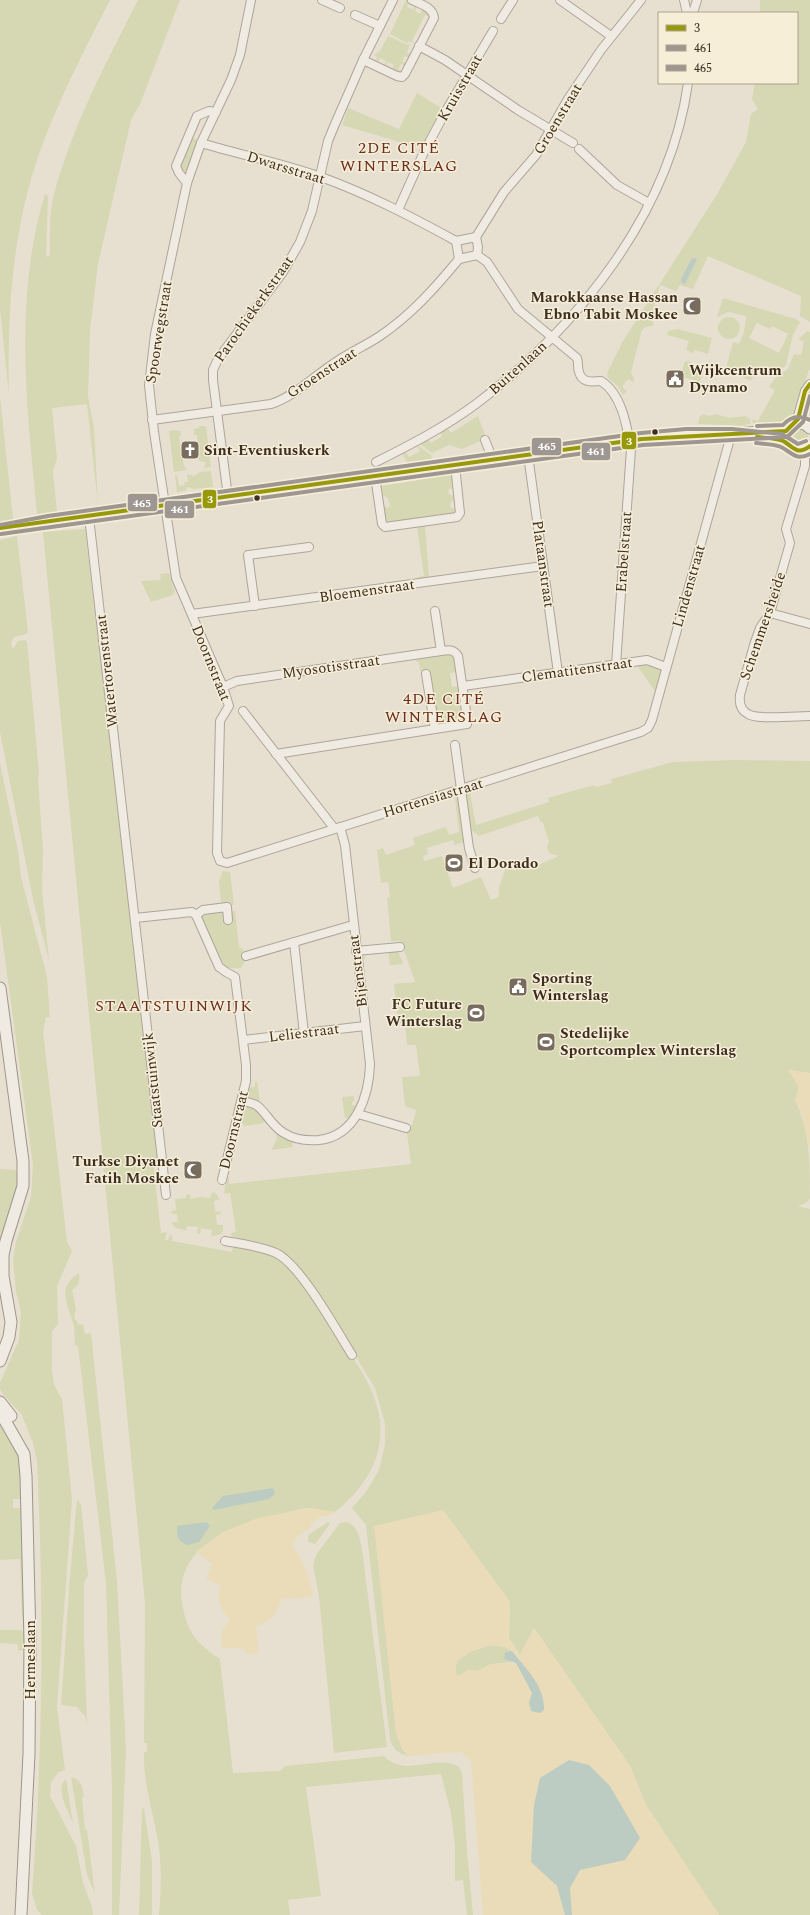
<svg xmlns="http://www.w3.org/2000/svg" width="810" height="1915" viewBox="0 0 810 1915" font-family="Spectral,serif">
  <rect width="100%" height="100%" fill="#e7e0d1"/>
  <g fill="#d6d7b3" fill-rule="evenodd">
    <path d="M0,0H110C84,50 58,101 39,154C12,231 7,315 9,396L0,308Z"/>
    <path d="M138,0H180L140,104L131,120L98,264L90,330L88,396L94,428L98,505L87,404L52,408L57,458L53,471L57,512L37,514C27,406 13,300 45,194L48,196L46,257L50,255C50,237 49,216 53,198C71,128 106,63 138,0Z"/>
    <path d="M406,0L409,1L407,7L413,10L415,4L417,5L415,11L420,14L423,8L430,12L431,17L425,15L412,41L417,45L409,41L407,43L390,34Z"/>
    <path d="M760,0H810V322L800,316L801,296L708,256L693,289L680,285L676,291L660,285L650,319L654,323L652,326L645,327L642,330L631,372L634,379L633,382L628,379L622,387L627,391L623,395L618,386L607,377L608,371L623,341L716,196L746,142L751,114L758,109L752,99L755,83H797V13H760Z"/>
    <path d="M388,36L408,45L410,44L407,52L412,55L411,59L405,56L402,61L408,64L407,66L401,64L398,69L404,72L401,74L391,71L394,65L388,62L385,68L384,67L386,61L380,58L377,64L375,63L377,57L374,55L380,51Z"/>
    <path d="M417,93L443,109L424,149L342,125L348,108L399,129Z"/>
    <path d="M192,138L197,140L186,174H183L179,165L182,157L185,156Z"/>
    <path d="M723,298L796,319L800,322L793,335L786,365C781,370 776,374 769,374L762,366L750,381L726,368L733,342L739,344L744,332L746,316L728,312L717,317ZM757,323L770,329L772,326L788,334L779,353L749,338Z"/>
    <circle cx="729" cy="328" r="11"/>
    <path d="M678,329L712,338L708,354L695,350L693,353L686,350L689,341L667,335L668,331Z"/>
    <path d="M807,331L810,332V370H809L794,416L783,423L781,422L780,424H754L751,419L758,421L775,390L769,387L776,377L788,369L794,354L801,355L804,341L798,340Z"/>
    <path d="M685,361L691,362L690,366L704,369L700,382L680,376Z"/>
    <path d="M0,396L13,519L2,521H0Z"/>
    <path d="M703,414L709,416L716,414L729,418L745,416L749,418L751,424H746V426L698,424L700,416Z"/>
    <path d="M478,416L486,438L485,439L462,449L449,445L432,453L420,444L428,439L431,443L442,436L440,432L447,427L451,433Z"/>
    <path d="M199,426H206L211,467L204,468L206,462L199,461L197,435H194V429L199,428Z"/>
    <circle cx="799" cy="437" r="9"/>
    <path d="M175,430L180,431L181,436L179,437L184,466L187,470L174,472L169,431Z"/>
    <path d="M417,445L431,455L432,459L407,462L401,451L404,450L409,457L420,451Z"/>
    <path d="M211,471L213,487L194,489L188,487L185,491L177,492L175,475H177L179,486L185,485L184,482H188L187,474L194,476L200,472Z"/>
    <path d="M451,475L454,490L450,488L448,491L449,494L455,497L456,503L451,500L450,507L457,510L453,515L389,523L385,519L383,505L388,508L390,506L388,498L381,494V486Z"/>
    <path d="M425,525L429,579L419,581L418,577L424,576L417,526Z"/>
    <path d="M85,529L159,1160L153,1161L161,1233L167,1232L165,1240H168L170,1235L172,1236V1241L232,1252L233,1246C246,1248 262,1250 274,1256C299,1267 323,1312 338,1336C349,1354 363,1370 371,1390C393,1438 375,1480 335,1512C327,1512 319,1509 311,1508C302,1508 290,1512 281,1514C236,1523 173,1546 182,1603C187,1632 196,1643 220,1659L233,1773L280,1771L285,1766L384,1756C407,1779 434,1753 459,1767L462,1773L467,1852L473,1915H467L463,1880L455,1881V1846L451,1813L441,1774L306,1787L321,1896L288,1900L290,1915H159C161,1890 162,1866 158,1841C153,1811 143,1783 144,1752H147V1743H144L145,1603L43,532Z"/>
    <path d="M17,536L28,632L26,634L14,637L11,643L13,649L18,641L25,640L27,642L39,773L38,779L43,851L42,890L49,960L33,899L0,732V540Z"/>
    <path d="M169,573L175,592L173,595L151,602L141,581L161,580L160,574Z"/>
    <path d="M450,653L455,657L457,672L450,673L452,687L459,686L464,718L463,722L439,725L437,722L430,673L421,674L419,663L416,661L417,658Z"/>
    <path d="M646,663L661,669L662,674L656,693L637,665Z"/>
    <path d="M735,760L810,761V1073L789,1070L799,1087L795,1100C810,1130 810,1165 810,1198L808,1202L798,1206L810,1209V1915H719L646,1805L630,1766L534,1628L520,1655L509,1638L510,1602L443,1510L402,1749L408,1756C398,1753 394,1750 390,1740L366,1525L352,1508L366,1492L379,1470L385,1445V1423L375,1388L319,1296L285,1254L231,1236V1233L236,1232L230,1193L224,1194L225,1187L229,1176V1184L411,1164L406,1126H412L416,1110L405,1106L402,1077L420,1076L416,1045H407L405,1023H398L394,984L415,982L401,941H391L387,898L390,897L388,882L381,883L377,850L383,848L386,855L415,845L413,838L446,827L449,835L459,832L455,798L458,797L460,800L465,839L463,842L455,845L453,840L427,848L428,854L423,856L424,861L442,856L453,888L481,877L491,900L499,897V888L506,867L510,866L514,870L538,865L559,856L549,853L547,847L549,842L543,823L540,821L538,816L479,836L471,830L465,797L466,794L470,793L476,825L549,802L548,798L594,785L596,787L612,783L611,779L673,762Z"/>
    <path d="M0,763L18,851L21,877L47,977L50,1018L46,1017L43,1031L67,1242L72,1251L57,1286L58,1324L52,1331V1370L54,1385L62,1399L72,1499L57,1707L65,1770L59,1772L51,1782L50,1796L76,1846L83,1883L92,1907L93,1915H42L37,1910L32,1893C43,1749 44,1605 37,1461L33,1443L22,1415L2,1393L0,1389V1383L19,1340L21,1312L16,1291L13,1259L16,1242L31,1197L33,1165L0,922Z"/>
    <path d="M223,871L230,872L234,905L221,903L219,881Z"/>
    <path d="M222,911L225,914L226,922H232L231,912L235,911L239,947L243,949L247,961L244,962L241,968H226L201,921L203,913Z"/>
    <path d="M388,950L398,951L403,964L390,965L388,951L364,953L365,959L362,960L361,953Z"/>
    <path d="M257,1081L260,1102L247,1099L248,1088L255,1087V1082Z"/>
    <path d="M354,1096V1101L352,1102V1105L358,1106L353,1117L345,1118L342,1097Z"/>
    <path d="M247,1106L255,1108L266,1121L261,1124L244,1126L240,1119L243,1109Z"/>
    <path d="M276,1133L292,1142L293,1147L272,1150L277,1138Z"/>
    <path d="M0,1169L16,1170C23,1181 4,1234 0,1249Z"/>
    <path d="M213,1191L218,1196L219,1200L214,1201L215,1212L221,1211V1214L216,1215L217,1225H223V1231L219,1235L211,1236L212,1230L201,1228L200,1234L197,1233L198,1227L187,1226L186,1231L174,1227L172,1222H178L177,1214H172L171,1211L176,1210L175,1199L186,1198V1195L189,1194L191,1197L189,1199L201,1197L210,1198Z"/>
    <path d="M79,1273C80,1282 79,1285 72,1290L76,1309L74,1318L79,1325L83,1324L85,1334L91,1333L117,1581L126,1749L119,1915H112V1788L106,1583L78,1346L75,1345C74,1339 75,1332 74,1326C69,1306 55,1288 79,1273Z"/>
    <path d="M0,1416L18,1453L22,1499H13V1508H24L26,1613L22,1618L20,1559L0,1560Z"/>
    <path d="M77,1500L81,1504L88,1575L84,1583V1638L87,1725L85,1716L77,1707L61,1705L70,1576Z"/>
    <path d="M328,1522L330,1524L315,1544L308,1542V1535Z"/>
    <path d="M346,1522C359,1526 359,1538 362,1549L387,1747L334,1753L319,1596L313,1566L316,1555L340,1523Z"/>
    <path d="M0,1630H21L26,1634V1649L19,1651L17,1644L0,1643Z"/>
    <path d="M490,1645L505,1647L512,1651L505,1652L504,1659L513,1662L491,1664L478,1671L469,1670L458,1676L455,1673L457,1661L470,1652Z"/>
    <path d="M71,1777C82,1779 82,1787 84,1797H82L85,1830H87L95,1894L87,1874Z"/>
    <path d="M66,1779L73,1823C69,1812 54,1788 66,1779Z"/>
    <path d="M142,1808L144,1809L152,1861V1915H139Z"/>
  </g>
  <g fill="#eadcb9" fill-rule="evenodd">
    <path d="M788,1070L810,1073V1152L802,1113L795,1100L799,1087Z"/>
    <path d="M310,1508L335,1512L329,1516H321L311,1524V1528C302,1533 294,1536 293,1547C304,1561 311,1580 313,1597L282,1599C275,1615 274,1620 256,1626L259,1653L247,1654L244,1649L221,1647L222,1630L230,1620C221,1609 215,1600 221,1585L206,1579L212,1564L196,1552L223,1532L258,1518Z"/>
    <path d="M443,1510L510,1602L509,1638L520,1655L534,1628L630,1766L646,1805L719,1915H483L471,1761L461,1752L408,1756L402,1749L396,1734L374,1526ZM490,1645L505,1647L512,1651L544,1710L529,1702L532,1693L516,1663L491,1664L478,1671L469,1670L458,1676L455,1673L457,1661L470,1652Z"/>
  </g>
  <g fill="#bcccc2">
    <path d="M692,258L697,259L685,284L682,283L681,279Z"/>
    <path d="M273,1488L275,1494L269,1499L214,1510L212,1508L223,1496Z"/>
    <path d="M207,1522L210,1526L199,1542L188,1545C177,1541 177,1537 177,1526Z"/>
    <path d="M512,1651C526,1669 545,1686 544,1710L540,1713L531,1711L529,1702L532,1693L516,1663L504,1659L505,1652Z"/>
    <path d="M569,1760L589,1765L610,1786L640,1838L625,1860L580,1870L570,1888L572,1915H565L557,1886L531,1862L534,1805L540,1778Z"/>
  </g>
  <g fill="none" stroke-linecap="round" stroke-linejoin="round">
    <defs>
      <g id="street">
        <path d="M251,0L240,55L231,80L201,143L187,183L155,334L149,385L154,432L176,578L223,687L229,706L220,721L217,853L220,861L227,863L641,732L648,728L652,720L731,435"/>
        <path d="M322,0L340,8"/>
        <path d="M560,0L611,36"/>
        <path d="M684,0L687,13"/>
        <path d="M693,13L697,0"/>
        <path d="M355,15L380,26"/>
        <path d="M501,19L513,0"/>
        <path d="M419,46L445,60L518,110L573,143"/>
        <path d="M363,60L397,76L402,77L405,74L434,18C433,7 420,4 412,0"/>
        <path d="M201,143C241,155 282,163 321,177C368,194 412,217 456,241"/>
        <path d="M579,149L617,185L649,203"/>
        <path d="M187,183L179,173L176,166L197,116L209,111L216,112"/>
        <path d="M398,210L424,152L447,109L493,31"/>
        <path d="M476,237L504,192L536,155L568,99L601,50L641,0"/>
        <path d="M476,237L478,247L477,255L459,259L456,241Z"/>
        <path d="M477,255L487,262L518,309L577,358C579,363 577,367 579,372C582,383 591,382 601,381C622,394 627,427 631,449L616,665"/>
        <path d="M152,420L271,404C295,396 313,377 333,364C348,353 365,346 380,336C411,315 435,288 459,259"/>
        <path d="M796,423L805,391L810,384"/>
        <path d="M485,440L493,460"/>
        <path d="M805,450V466L786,529L790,543L770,613L760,628L754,645L740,695C739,703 740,710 748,714C756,720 798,716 810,716"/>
        <path d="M528,455L558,673"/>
        <path d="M376,462C410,445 445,427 476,404C578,327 670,213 688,83"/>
        <path d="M375,476L382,524L385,527L457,517L460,513L455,465"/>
        <path d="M228,497L213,380V370L218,359L283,272L300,242L312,211L328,141L335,124L363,60L393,0"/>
        <path d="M89,517L166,1195"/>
        <path d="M255,606L248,555L309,547"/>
        <path d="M435,611L441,651"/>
        <path d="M770,613L810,624"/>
        <path d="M192,614L543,566"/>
        <path d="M426,674L435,729"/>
        <path d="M463,686L647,660L666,667"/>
        <path d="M223,687L237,681L441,651C449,650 454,649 458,656L467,718V724L276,754"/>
        <path d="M243,711L334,828"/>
        <path d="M455,745L469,848L475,868"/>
        <path d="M196,915L219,967L226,972L235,977L246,1065V1081L222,1180"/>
        <path d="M135,918L192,912L196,915L203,910L227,907L228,920"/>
        <path d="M294,942L304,1034"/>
        <path d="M356,951L400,947"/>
        <path d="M246,956L353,925"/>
        <path d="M243,1040L365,1026"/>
        <path d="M242,1101C246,1102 252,1103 256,1105C265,1110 271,1126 284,1133C295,1140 306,1141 319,1140C356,1136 369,1096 370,1064L345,845L340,827"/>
        <path d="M358,1114L406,1128"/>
        <path d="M225,1241C242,1244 260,1246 276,1253C300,1264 337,1331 352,1355"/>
      </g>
      <g id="secondary">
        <path d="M810,428C806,424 802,422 796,423C773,427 790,465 810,446"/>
        <path d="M0,528L89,517L642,439C681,435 720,437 758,432C767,431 776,432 786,431"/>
        <path d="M0,988L23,1161V1186L6,1241L3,1255V1276L11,1322L9,1337L0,1361"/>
        <path d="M0,1402L11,1416"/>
        <path d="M0,1412L24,1454L26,1476L30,1641L29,1754L21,1915"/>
      </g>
    </defs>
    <use href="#street" stroke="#ada599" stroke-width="10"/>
    <use href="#secondary" stroke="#9c958a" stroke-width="13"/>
    <use href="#street" stroke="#efebe3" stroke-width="8"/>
    <use href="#secondary" stroke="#efebe3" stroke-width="11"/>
    <defs>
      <g id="bus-1">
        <path d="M757,437C765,438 779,438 785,442C795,449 798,455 810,446"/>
        <path d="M0,528L642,439L786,431L798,419L805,391L810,384"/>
      </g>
      <g id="bus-2">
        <path d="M756,443C763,444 775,444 781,447C793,453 795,461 810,454"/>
        <path d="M1,534L643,445L787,437L803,422L810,396"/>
      </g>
      <g id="bus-3">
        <path d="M757,426L783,425C791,416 800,415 810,420"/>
        <path d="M0,525L48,516L641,433L686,429H732L782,434L798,444L806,441"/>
      </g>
    </defs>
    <use href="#bus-1" stroke="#f7eed8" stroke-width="7"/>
    <use href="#bus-2" stroke="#f7eed8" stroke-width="7"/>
    <use href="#bus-3" stroke="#f7eed8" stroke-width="7"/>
    <use href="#bus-1" stroke="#97990b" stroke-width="4"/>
    <use href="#bus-2" stroke="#9e9690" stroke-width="4"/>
    <use href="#bus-3" stroke="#9e9690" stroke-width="4"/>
  </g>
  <defs>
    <symbol id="mosque-square" viewBox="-11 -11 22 22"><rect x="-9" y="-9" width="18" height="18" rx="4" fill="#786c5e" stroke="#f7eed8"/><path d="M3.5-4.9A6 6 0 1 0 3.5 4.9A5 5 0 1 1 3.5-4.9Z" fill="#fff"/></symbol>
    <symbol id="civic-square" viewBox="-11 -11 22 22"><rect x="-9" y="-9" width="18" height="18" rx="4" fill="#786c5e" stroke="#f7eed8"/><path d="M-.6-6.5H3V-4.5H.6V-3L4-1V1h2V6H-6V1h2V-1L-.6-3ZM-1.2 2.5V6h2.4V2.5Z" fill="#fff"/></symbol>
    <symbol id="church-square" viewBox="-11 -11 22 22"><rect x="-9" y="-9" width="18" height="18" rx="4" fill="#786c5e" stroke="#f7eed8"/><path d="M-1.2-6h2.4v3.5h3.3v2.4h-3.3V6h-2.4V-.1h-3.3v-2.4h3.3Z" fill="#fff"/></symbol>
    <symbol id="stadium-square" viewBox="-11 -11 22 22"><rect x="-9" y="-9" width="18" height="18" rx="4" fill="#786c5e" stroke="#f7eed8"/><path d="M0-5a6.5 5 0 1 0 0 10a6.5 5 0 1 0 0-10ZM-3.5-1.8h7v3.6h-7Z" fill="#fff"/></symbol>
  </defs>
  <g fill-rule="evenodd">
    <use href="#mosque-square" x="681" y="295" width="22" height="22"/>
    <use href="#civic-square" x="664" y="368" width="22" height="22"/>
    <use href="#church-square" x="179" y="439" width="22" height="22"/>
    <use href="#stadium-square" x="443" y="852" width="22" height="22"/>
    <use href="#civic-square" x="507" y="976" width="22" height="22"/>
    <use href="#stadium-square" x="465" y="1002" width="22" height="22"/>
    <use href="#stadium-square" x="535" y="1031" width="22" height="22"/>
    <use href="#mosque-square" x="182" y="1159" width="22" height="22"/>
  </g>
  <g fill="#3d2e20" stroke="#f7eed8" stroke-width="1.5">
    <circle cx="655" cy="432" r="3.5"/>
    <circle cx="257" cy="498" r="3.5"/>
  </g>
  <g text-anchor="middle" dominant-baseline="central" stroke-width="3" stroke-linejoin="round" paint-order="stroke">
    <g font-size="15" fill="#3d2e20" stroke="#f7eed8">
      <text transform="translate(460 88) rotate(-60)">Kruisstraat</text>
      <text transform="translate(558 119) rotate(-59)">Groenstraat</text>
      <text transform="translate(286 168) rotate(17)">Dwarsstraat</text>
      <text transform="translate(254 309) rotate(-55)">Parochiekerkstraat</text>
      <text transform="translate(159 332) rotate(-81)">Spoorwegstraat</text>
      <text transform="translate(518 368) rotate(-42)">Buitenlaan</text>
      <text transform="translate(322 373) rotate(-33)">Groenstraat</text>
      <text transform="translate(624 552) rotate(-86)">Erabelstraat</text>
      <text transform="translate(543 564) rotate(82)">Plataanstraat</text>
      <text transform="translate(689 586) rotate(-74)">Lindenstraat</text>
      <text transform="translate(367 591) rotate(-8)">Bloemenstraat</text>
      <text transform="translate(763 626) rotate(-71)">Schemmersheide</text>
      <text transform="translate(211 663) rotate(68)">Doornstraat</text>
      <text transform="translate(331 667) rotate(-8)">Myosotisstraat</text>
      <text transform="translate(577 670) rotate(-8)">Clematitenstraat</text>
      <text transform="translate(107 671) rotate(-96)">Watertorenstraat</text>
      <text transform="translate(433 798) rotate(-17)">Hortensiastraat</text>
      <text transform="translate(358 971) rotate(-97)">Bijenstraat</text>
      <text transform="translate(304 1033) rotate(-7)">Leliestraat</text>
      <text transform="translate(153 1080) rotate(-96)">Staatstuinwijk</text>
      <text transform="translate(234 1130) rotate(-76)">Doornstraat</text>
      <text transform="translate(30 1660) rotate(-90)">Hermeslaan</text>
    </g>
    <g font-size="15" font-weight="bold" fill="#3d2e20" stroke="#f7eed8" text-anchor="start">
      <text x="678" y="297" text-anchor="end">Marokkaanse Hassan<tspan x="678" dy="17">Ebno Tabit Moskee</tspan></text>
      <text x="689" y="370">Wijkcentrum<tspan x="689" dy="17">Dynamo</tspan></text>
      <text x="204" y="450">Sint-Eventiuskerk</text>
      <text x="468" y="863">El Dorado</text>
      <text x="532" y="978">Sporting<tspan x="532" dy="17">Winterslag</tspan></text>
      <text x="462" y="1004" text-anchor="end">FC Future<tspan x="462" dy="17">Winterslag</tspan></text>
      <text x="560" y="1033">Stedelijke<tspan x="560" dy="17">Sportcomplex Winterslag</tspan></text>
      <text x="179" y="1161" text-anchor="end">Turkse Diyanet<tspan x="179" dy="17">Fatih Moskee</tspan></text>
    </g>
    <g font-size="16" letter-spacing="1" fill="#6b2e1e" stroke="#f7eed8">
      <text x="399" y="148">2DE CITÉ<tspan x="399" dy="18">WINTERSLAG</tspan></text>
      <text x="444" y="699">4DE CITÉ<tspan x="444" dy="18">WINTERSLAG</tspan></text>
      <text x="174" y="1006">STAATSTUINWIJK</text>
    </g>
  </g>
  <g stroke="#f7eed8" stroke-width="1.5">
    <rect x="621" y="431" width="16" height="19" rx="4" fill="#97990b"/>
    <rect x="531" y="437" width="31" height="19" rx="4" fill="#9e9690"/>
    <rect x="581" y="442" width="30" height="19" rx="4" fill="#9e9690"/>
    <rect x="202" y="489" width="15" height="20" rx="4" fill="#97990b"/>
    <rect x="127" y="493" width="31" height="19" rx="4" fill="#9e9690"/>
    <rect x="164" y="500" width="31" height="19" rx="4" fill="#9e9690"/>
  </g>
  <g font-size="11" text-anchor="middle" font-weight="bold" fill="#fff">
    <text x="629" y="445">3</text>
    <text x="547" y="450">465</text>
    <text x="596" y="455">461</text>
    <text x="210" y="503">3</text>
    <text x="142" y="507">465</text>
    <text x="180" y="513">461</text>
  </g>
  <rect x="658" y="12" width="140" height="72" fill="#f7eed8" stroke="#ada18e"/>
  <rect x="666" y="25" width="20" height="6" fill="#97990b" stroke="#ada18e"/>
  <text x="694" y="32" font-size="12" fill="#3d2e20">3</text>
  <rect x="666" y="45" width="20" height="6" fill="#9e9690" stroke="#ada18e"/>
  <text x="694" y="52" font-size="12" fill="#3d2e20">461</text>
  <rect x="666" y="65" width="20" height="6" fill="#9e9690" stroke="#ada18e"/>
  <text x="694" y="72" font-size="12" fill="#3d2e20">465</text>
</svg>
